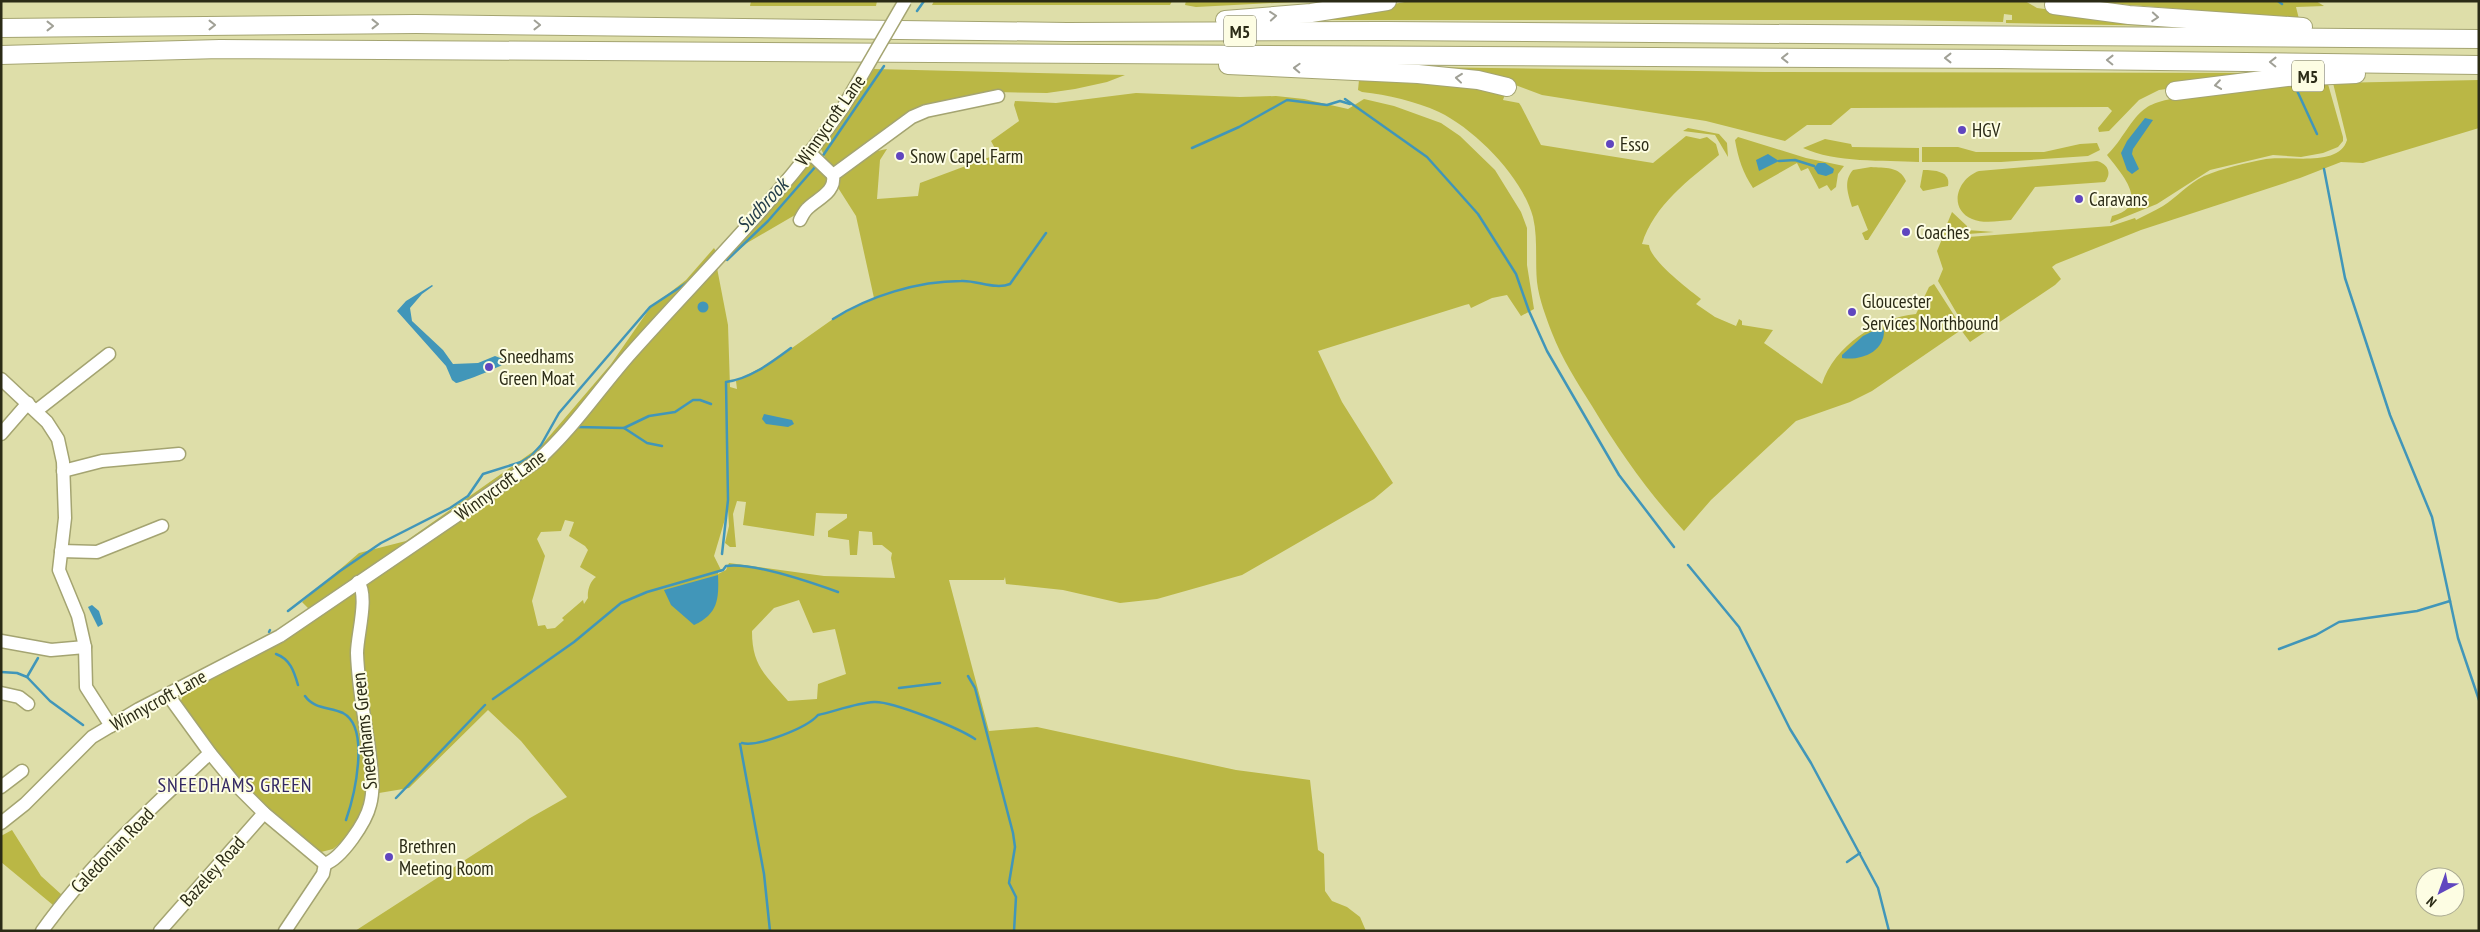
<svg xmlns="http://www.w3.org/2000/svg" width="2480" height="932" viewBox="0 0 2480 932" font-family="'PT Sans Narrow',sans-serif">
  <rect width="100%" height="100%" fill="#dedea9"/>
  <g fill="#bab745" fill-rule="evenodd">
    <path d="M751,1H877L876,6H750Z"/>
    <path d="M934,1H1172L1170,5H932Z"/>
    <path d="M1186,1H1313L1196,7L1185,5Z"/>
    <path d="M1410,1H2025L2037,8L2169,26L2006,23V20H2012V15L2004,14L2003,22L1902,20H1308Z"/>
    <path d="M2082,1H2316L2324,6L2296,7L2299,19Z"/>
    <path d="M1419,67L1765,72L2287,73L2159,90L2139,100L2109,131L2099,132L2098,128L2112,111L2108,107L1851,108L1831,125H1807L1785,141L1706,121L1542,95L1510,83Z"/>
    <path d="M874,69L1125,75L1107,82L1075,89L1047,93L996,92L941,104L834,167L828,163L821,149Z"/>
    <path d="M1359,80L1473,87L1505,94L1503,100L1519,103L1521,106L1541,145L1653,163L1686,136L1700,139L1707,137L1716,144L1719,155C1689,180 1654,205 1642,244L1649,245C1650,260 1688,289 1701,299L1696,304L1715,317L1736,326L1739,319L1742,321V325L1773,330L1764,343L1822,384C1834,346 1877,318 1916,314L1929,287L1934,284L1961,326L1963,324L1938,281L1943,269L1937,251L1942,239L2111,226L2135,218L2136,220C2145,215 2155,211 2163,206C2177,197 2189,183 2204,176C2223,168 2246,163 2266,159C2286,155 2339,168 2347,140L2333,83L2479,80V128L2363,163L2341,162L2300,178L2141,230L2056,264L2052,267L2061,279L2055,285L1970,342L1961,330L1872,391L1850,402L1796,421L1711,500L1684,531C1648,492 1619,451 1592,406C1577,382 1562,359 1552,333C1546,317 1539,299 1537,282C1535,260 1538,238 1533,217C1522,177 1476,130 1439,112C1415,101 1388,95 1362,92L1358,90Z"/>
    <path d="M2328,84L2343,137V141L2338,147L2323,153L2301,157L2273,155L2210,170L2157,204L2110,223L2112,216C2152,206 2121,173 2107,155C2122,141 2131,118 2146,108C2170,90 2292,87 2328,84Z"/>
    <path d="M1136,93L1240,97L1276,96L1304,99L1348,109L1364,99L1394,106L1441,123L1460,136L1495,170L1521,212L1527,228V265L1534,309L1521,316L1507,295L1492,298L1471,308L1469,304L1465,305L1318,351L1342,402L1393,483L1374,499L1242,575L1157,599L1120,603L1063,590L1006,584L1005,577L1004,580H949L989,731L1037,727L1236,770L1310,780L1318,850L1324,854L1325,891L1332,901L1347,907L1360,917L1366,931H355L530,818L567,797L521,741L488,710L409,788L379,793L376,789L361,674L367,589L369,582L514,481L808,163L820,166L830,182L795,215L747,243L717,268L728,325L730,387L737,389L736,381L775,360L833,319L874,298L856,216L835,183C848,166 865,152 887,149L880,160L877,199L918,196L920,183L998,154L991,141L1019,121L1014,105L1015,101L1056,103ZM737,501L746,502L743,525L814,536L816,513L847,514V518L828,531V537L849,540L850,555H857L859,531L872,532L873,545H882L892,553L891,558L895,578L824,576L729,563L726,570L718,574V571L721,570L714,556L728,509L729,526L725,543L730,547H736L733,514ZM565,520L574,522L569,536L585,546L588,550L580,567L596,577C590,581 587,591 588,598L584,604L583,600L562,618L564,620L555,628L547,629L545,625L538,626L532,601L545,556L537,539L541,532L561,531ZM799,600L813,633L835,629L846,674L818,684L817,699L788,701C766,675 752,667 752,631L774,608Z"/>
    <path d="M1688,128L1719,134L1727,143L1728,157L1715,135L1683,131Z"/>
    <path d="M1738,137L1806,158L1844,166L1838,174L1836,187L1831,191L1827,185L1819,189L1808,168L1801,171L1797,163L1753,188C1743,173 1738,158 1735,140Z"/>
    <path d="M1825,139L1851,144L1852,147L1919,148V162C1884,160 1835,163 1803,148Z"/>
    <path d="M2097,143L2100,150L2088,156L2001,162H1922V147H1958L1976,152H2044L2080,144Z"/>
    <path d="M2097,161C2108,164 2112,173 2105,182L2035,187L2011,220C1999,221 1983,224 1972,219C1947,208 1958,178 1979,171Z"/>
    <path d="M1871,167C1884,168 1900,166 1906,181L1868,240H1865L1862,233L1868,230L1858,205L1852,207C1848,194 1843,181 1853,170Z"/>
    <path d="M1923,170C1934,170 1951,171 1948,186L1923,191L1920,187Z"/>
    <path d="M1952,212L1967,226V230L1994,232L1942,236Z"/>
    <path d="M714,248L717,253L544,449L311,611L302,602L359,553L406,541L541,446L611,364L650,308L686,280Z"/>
    <path d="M354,592L356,593L370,796L349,836L333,849L321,852L278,820L238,781L180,703L184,693Z"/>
    <path d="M12,830L41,876L62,895L53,905L1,862V836Z"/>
  </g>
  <g fill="#4196b9">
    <path d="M2145,118L2153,120L2133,149L2132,154L2139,169L2132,174L2127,170L2121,153L2127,141Z"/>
    <path d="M1768,154L1779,161L1759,171L1756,160Z"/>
    <path d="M1818,163H1825L1834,169L1833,173L1826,176L1818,174L1814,168Z"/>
    <path d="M432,285L433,286L422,294L410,308L412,321L443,350L453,364L478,363L495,356L508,361C504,366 463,382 456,383L452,380L446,366L397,311L406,301Z"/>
    <circle cx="703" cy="307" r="5.5"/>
    <path d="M1881,327L1884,331C1884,352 1861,361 1842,358V355L1863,336Z"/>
    <path d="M764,414L792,420L794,424L788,427L766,424L762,419Z"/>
    <path d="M718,575C719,599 718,614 694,625L671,605L664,590Z"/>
    <path d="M92,605L99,611L103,624L98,627L88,607Z"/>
  </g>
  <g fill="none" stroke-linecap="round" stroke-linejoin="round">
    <g stroke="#4196b9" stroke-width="2.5">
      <path d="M2278,1L2282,4"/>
      <path d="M917,11L924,1"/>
      <path d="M2294,84L2317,134"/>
      <path d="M1345,99L1427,157L1478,214L1516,274L1529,311L1547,351L1619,475L1674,547"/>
      <path d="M1192,148L1239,127L1287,100L1327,105L1340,101L1350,104"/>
      <path d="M822,157L884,66"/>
      <path d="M1779,161L1795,160L1814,166"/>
      <path d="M2324,169L2345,278L2390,415L2432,517L2458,638L2479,700"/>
      <path d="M727,260L768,221L816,166"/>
      <path d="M833,319C869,296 918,281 961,281C977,280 995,290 1010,284L1046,233"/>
      <path d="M576,427L624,428L647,443L662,446"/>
      <path d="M624,428L649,416L675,412L693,400H700L711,404"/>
      <path d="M722,554L728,500L726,382C750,379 772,362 791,348"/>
      <path d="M1688,565L1739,627L1790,729L1811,763L1878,888L1889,931"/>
      <path d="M288,611L340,571L381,543L450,508L468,496L483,474L521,462L531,456L541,445L559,413L650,307L688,282"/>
      <path d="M269,632L270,630"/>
      <path d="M2279,649L2316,635L2339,622L2417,611L2450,601"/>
      <path d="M276,654C290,659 294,671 298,685"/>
      <path d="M1,672L17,673L27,677L50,701L83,725"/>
      <path d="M968,676L975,688L1013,833L1015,847L1009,883L1016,897L1014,931"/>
      <path d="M27,677L38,658"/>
      <path d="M899,688L940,683"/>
      <path d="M305,696C314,709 329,707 343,713C371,728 354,797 346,820"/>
      <path d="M493,699L574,642L621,603L647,592L723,570L726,566C752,562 813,583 838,592"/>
      <path d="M742,743C758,747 807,728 818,715C836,711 856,703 874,702C892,701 959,728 975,739"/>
      <path d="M740,744L764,874L770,931"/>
      <path d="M396,798L485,705"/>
      <path d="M1847,862L1860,853"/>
    </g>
    <defs>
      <g id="minor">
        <path d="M810,153L833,175"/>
        <path d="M800,220C802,216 804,212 807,209C816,199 836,193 833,175L912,117L926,111L998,96"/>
        <path d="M1,379L47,422L58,439L63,462L65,518L59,570L78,616L85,647L86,687L111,726"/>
        <path d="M36,411L109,354"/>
        <path d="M1,434L28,403"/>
        <path d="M63,471L102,461L179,454"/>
        <path d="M61,551L97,552L162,526"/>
        <path d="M1,641L51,650L85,647"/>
        <path d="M1,693L19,697L28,704"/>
        <path d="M168,695L210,753L237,786L264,813L325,864"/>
        <path d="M1,787L22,771"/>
        <path d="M1,823L25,804L92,737L139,709L280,636L537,461C573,429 599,389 631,353C704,271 782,196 844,106"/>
        <path d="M325,864C342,858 366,822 370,805C375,787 371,766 369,748C364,716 358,685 357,653C357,635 369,596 358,582"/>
        <path d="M42,931C90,864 150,809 210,753"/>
        <path d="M160,931L264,813"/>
        <path d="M285,931L323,874L325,864"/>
      </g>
      <g id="highway">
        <path d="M2054,5L2129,15L2303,27"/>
        <path d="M1225,20L1311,13L1387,1"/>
        <path d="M1,28L416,24L1067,32L1385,31L2479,39"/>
        <path d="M1,55L220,49L2001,59L2479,65"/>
        <path d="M1228,65L1418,74L1478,80L1507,87"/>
        <path d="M2175,91L2287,77L2356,74"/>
      </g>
    </defs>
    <use href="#minor" stroke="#a4a471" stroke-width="15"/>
    <use href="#highway" stroke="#a4a471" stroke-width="20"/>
    <use href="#minor" stroke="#fff" stroke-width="12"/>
    <use href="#highway" stroke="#fff" stroke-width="18"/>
    <defs>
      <path id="minor-bridge" d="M844,106L905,1"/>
    </defs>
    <use href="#minor-bridge" stroke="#a4a471" stroke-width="15" stroke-linecap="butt"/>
    <use href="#minor-bridge" stroke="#fff" stroke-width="12"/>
  </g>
  <defs><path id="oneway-chevron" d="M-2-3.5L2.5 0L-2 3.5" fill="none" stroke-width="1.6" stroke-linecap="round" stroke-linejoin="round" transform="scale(1.25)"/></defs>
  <g stroke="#a0a096">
    <use href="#oneway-chevron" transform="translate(1273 16) rotate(-5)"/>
    <use href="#oneway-chevron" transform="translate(2155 17) rotate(4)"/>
    <use href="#oneway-chevron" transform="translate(375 24)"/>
    <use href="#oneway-chevron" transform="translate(212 25)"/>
    <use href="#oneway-chevron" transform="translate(537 25) rotate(1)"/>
    <use href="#oneway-chevron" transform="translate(50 26)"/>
    <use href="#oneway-chevron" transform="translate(1785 58) rotate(-180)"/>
    <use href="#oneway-chevron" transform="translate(1948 58) rotate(-180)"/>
    <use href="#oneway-chevron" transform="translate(2110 60) rotate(-179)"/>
    <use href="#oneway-chevron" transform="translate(2273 62) rotate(-179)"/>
    <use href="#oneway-chevron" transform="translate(1297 68) rotate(-178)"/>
    <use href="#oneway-chevron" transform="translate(1459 78) rotate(-174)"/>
    <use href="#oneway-chevron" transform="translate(2218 85) rotate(172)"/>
  </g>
  <g fill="#6046bf" stroke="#fdfde3" stroke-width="2">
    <circle cx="1962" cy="130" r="5"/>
    <circle cx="1610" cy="144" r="5"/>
    <circle cx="900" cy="156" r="5"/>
    <circle cx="2079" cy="199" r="5"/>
    <circle cx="1906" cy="232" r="5"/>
    <circle cx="1852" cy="312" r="5"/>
    <circle cx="489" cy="367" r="5"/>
    <circle cx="389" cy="857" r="5"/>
  </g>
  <g text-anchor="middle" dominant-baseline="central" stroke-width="4" stroke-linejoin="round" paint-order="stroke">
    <g fill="#fdfde3" stroke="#6a6a54" stroke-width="1">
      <rect x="1224" y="15.5" width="32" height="31" rx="4"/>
      <rect x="2292" y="60.5" width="32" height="31" rx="4"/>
    </g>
    <g font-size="18" font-weight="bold" fill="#2b2b16">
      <text x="1240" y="31">M5</text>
      <text x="2308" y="76">M5</text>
    </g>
    <g font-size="19" fill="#2b2b16" stroke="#fdfde3">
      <text transform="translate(830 120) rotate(-55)">Winnycroft Lane</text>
      <text transform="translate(500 485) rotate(-36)">Winnycroft Lane</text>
      <text transform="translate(158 700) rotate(-29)">Winnycroft Lane</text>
      <text transform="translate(364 731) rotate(-96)">Sneedhams Green</text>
      <text transform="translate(112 850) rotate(-46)">Caledonian Road</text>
      <text transform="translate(212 871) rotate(-48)">Bazeley Road</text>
    </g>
    <g font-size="19" fill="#2b2b16" stroke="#fdfde3" text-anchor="start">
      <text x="1972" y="130">HGV</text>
      <text x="1620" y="144">Esso</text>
      <text x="910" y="156">Snow Capel Farm</text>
      <text x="2089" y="199">Caravans</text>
      <text x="1916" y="232">Coaches</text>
      <text x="1862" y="301">Gloucester<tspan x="1862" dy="22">Services Northbound</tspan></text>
      <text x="499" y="356">Sneedhams<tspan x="499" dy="22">Green Moat</tspan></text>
      <text x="399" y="846">Brethren<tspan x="399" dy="22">Meeting Room</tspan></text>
    </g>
    <g font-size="20" font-style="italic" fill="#253f4b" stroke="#fdfde3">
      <text transform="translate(762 205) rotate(-47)">Sudbrook</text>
    </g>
    <g font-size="20" letter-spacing="1" fill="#332863" stroke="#fdfde3">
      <text x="235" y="785">SNEEDHAMS GREEN</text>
    </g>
  </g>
  <rect width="2480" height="932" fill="none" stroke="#2b2b16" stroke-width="5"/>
  <g transform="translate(2440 892) rotate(221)"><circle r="24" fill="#fdfde3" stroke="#a9a991"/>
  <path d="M0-4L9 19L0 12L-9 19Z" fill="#6046bf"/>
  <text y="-8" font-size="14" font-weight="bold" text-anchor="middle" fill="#2b2b16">N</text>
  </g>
</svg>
